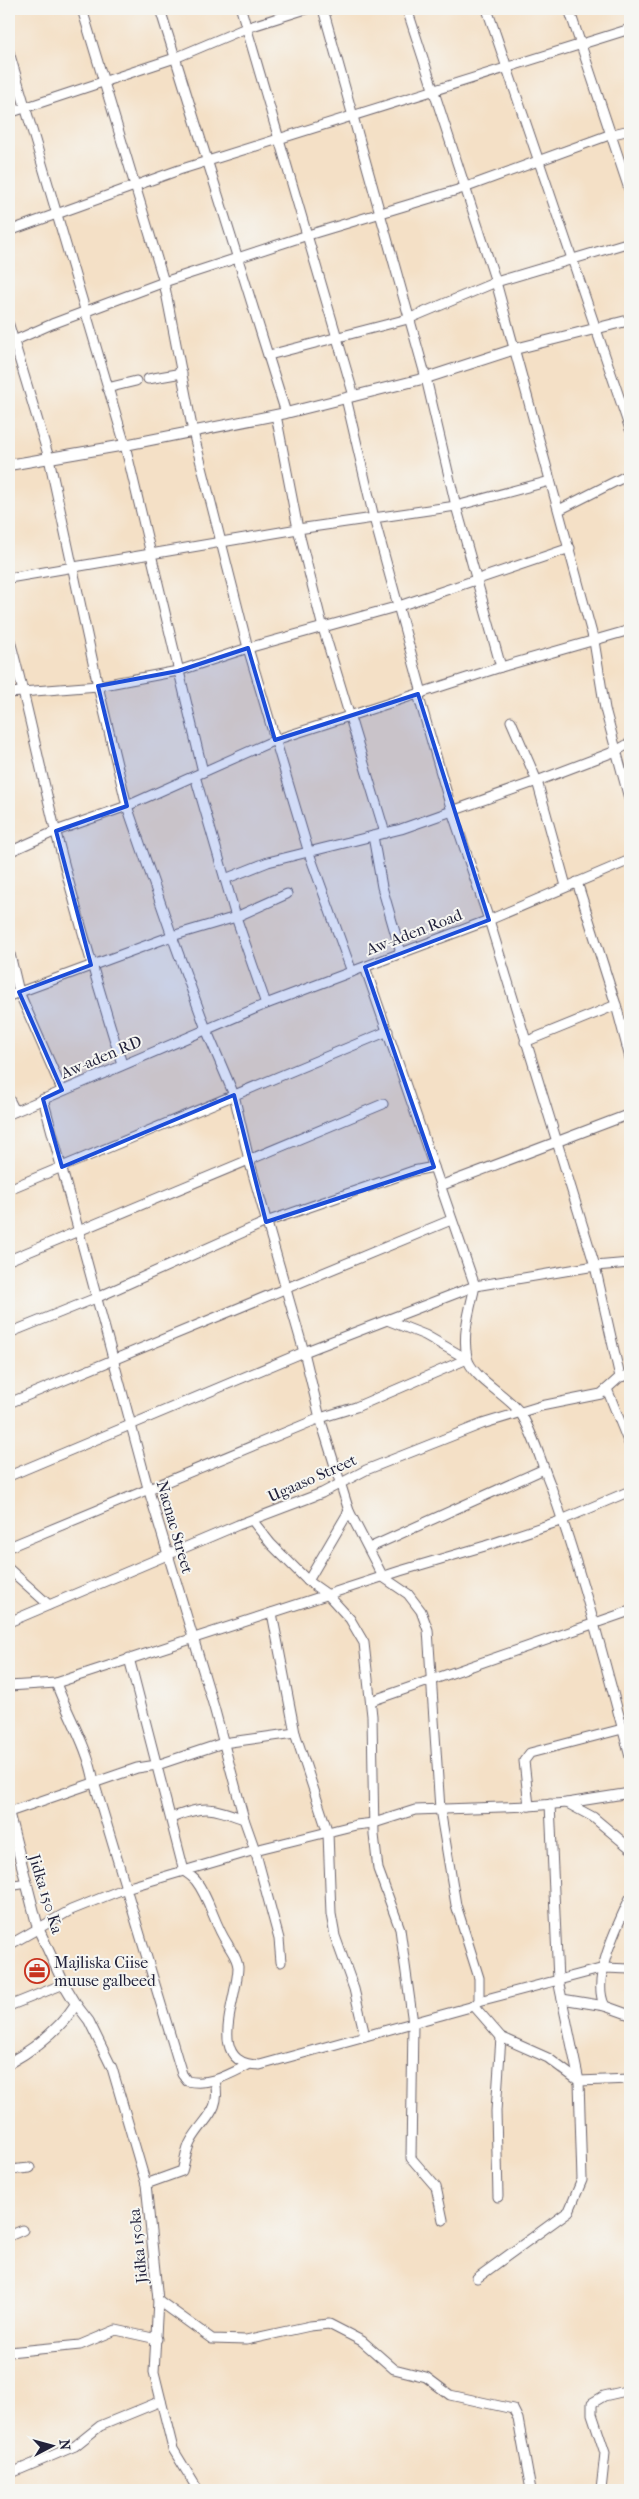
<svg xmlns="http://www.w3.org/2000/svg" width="639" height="2499" viewBox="0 0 639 2499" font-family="'IM FELL French Canon',serif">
  <rect width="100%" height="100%" fill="#f6f6f2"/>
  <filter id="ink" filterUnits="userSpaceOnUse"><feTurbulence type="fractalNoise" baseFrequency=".02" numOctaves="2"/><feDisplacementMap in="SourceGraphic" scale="10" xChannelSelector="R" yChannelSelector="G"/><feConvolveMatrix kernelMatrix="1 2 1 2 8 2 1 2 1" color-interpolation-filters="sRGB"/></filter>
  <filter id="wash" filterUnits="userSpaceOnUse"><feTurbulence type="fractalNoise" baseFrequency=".0096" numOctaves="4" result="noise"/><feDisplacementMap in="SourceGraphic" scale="20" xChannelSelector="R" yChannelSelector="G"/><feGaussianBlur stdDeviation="1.12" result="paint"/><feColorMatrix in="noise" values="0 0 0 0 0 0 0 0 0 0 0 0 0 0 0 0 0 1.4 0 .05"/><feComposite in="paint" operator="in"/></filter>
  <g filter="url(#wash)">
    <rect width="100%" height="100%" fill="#f4e0c6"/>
  </g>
  <g filter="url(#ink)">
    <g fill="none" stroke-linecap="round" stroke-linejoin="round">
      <defs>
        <g id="minor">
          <path d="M82,9L164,282L193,432L248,648L309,853L352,972"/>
          <path d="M160,9L286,413"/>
          <path d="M241,9L354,396"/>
          <path d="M323,9L426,378L456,506L501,667"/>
          <path d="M407,9L496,282L594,641L605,709L630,802"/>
          <path d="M487,9L630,429"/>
          <path d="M569,9L630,192"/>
          <path d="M9,52L125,445L203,772"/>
          <path d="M9,113L175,58L246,28L306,9"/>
          <path d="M9,231L179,170L630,29"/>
          <path d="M9,325L49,458L98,686L127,806L172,936L206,1029L234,1095L249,1160L304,1352L320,1418L349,1511L383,1577L408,1594L421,1611L428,1630L440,1809L456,1905L479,1978V2001L474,2006L260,2065C204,2065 238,1998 238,1967C237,1957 231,1951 227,1943C214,1924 210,1899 196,1881C193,1877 188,1874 184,1871L129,1658"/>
          <path d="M9,343L52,324L164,282L308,235L464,188L609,135L630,130"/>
          <path d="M269,355L408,319L496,282L630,242"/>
          <path d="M148,379L182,373"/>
          <path d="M107,388L136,381"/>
          <path d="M346,398L374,518L422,693"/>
          <path d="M276,415L298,529L323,628L385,833"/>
          <path d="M559,510L630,474"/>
          <path d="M9,578L298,529L456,506L550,481"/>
          <path d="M9,637C27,702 40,768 56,833C76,911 98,987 122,1064"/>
          <path d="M9,693L98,686L178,671L248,648L399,606L570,548"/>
          <path d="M418,694L452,811L489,920L595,1266L620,1377"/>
          <path d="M511,721L537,781L566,886"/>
          <path d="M195,776L236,917L266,1004"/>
          <path d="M373,836L382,887L401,953"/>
          <path d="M9,852L56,831L127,806L275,740L501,667L630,630"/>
          <path d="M225,879L268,862L401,829L537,781L616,751L630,743"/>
          <path d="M577,882L616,1005L630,1058"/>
          <path d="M9,950L19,992L62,1090"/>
          <path d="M365,967L475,1286C470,1309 462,1333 467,1357C471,1378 511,1397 521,1414C534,1435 541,1462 550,1484C582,1573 606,1666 630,1757"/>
          <path d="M9,996L172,936L236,917L287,894"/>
          <path d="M525,1042L616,1005"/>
          <path d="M9,1099L15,1111"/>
          <path d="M43,1099L148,1488L214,1707L244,1819L255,1850L279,1939L281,1962"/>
          <path d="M9,1114L266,1004L489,920L630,860"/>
          <path d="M440,1186L630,1114"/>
          <path d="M9,1189L388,1031"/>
          <path d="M9,1260L383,1104"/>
          <path d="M387,1320L425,1335L467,1359"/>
          <path d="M9,1333L96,1298L266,1222L413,1171L434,1167"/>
          <path d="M607,1389L630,1446"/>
          <path d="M9,1403L451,1220"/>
          <path d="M9,1476L304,1352L475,1286L595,1266L630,1263"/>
          <path d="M349,1511L308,1581L328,1595L350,1619L364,1643L372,1716L374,1835L378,1869L400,1929L413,2023L411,2158L436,2187L443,2220"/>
          <path d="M252,1520L271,1544L308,1581"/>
          <path d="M9,1547L320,1418L356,1407L467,1359"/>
          <path d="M369,1548L544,1469"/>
          <path d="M9,1569L49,1605"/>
          <path d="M272,1613L295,1733L328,1833L331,1914L335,1936L354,1989L365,2036"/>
          <path d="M9,1622L238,1525L322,1493L366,1470L482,1424L541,1406L601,1394L620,1377L630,1375"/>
          <path d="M56,1683C68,1716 88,1747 94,1782L182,2074L187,2081C210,2086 228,2075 248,2065"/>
          <path d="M9,1686L56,1683L400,1571L485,1546L557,1522L630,1491"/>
          <path d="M371,1701L630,1611"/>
          <path d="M567,1803L630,1793"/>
          <path d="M529,1806L524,1761L530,1753L630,1727"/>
          <path d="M9,1812L137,1768L157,1765L223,1743L295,1733"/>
          <path d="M171,1818C205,1805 210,1807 244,1819"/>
          <path d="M9,1886L27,1883"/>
          <path d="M630,1898C618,1925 590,1979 605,2006L630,2015"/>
          <path d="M9,1945L71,1910L126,1888L255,1850L356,1825L374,1823L415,1810L529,1806L567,1803L593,1817L630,1848"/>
          <path d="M562,1999L605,2006"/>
          <path d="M479,2001L604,1968L630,1969"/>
          <path d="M76,2004L89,2021L112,2068L146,2184L158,2300L154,2372L173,2449L198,2490"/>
          <path d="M9,2006L64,1984"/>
          <path d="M474,2006L501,2037L548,2058L579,2081L630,2079"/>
          <path d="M9,2170L30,2168"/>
          <path d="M146,2184L182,2171C185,2162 186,2149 191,2141C204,2118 222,2111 215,2081"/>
          <path d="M498,2197L496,2111L501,2037"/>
          <path d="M9,2236L23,2230"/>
          <path d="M477,2278L569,2211L582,2180L579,2081L558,1980L550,1804"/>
          <path d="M158,2300L212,2339L246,2340L310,2326L329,2324L362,2341L394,2369L426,2377L450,2395L513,2409L518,2419L531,2490"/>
          <path d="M9,2352L80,2345L116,2330L157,2339"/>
          <path d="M9,2474L75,2446L100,2426L161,2401"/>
          <path d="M601,2490L605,2453L592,2414V2403L604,2396L630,2390"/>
        </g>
        <g id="tertiary">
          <path d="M9,465L125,445L286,413L426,378L515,349L630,320"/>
          <path d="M9,1815L38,1928L64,1984L76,2004C60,2029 34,2049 9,2063"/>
        </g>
      </defs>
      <use href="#minor" stroke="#6c646c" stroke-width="11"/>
      <use href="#tertiary" stroke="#6c646c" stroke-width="12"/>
      <use href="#minor" stroke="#fff" stroke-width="9"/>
      <use href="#tertiary" stroke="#fff" stroke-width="10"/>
    </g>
  </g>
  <path fill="#1d4ed8" fill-opacity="0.2" stroke="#1d4ed8" stroke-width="4" stroke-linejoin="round" d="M248,648L275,740L418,694L489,920L365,967L434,1167L266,1222L234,1095L62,1167L43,1099L62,1090L19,992L91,965L56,831L127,806L98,686L178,671Z"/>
  <defs>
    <symbol id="office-ring" viewBox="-11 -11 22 22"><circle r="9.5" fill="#f6f6f2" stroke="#c8321e" stroke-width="1.5"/><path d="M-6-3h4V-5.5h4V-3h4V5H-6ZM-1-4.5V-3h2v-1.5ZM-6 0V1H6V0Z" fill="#c8321e"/></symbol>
  </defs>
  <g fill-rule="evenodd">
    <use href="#office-ring" x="23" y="1957" width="28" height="28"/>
  </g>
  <g text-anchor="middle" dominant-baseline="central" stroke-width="4" stroke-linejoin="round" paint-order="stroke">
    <g font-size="16" fill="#22223b" stroke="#f6f6f2">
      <text transform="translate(414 932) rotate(-21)">Aw-Aden Road</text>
      <text transform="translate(101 1057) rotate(-23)">Aw-aden RD</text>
      <text transform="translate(312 1478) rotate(-24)">Ugaaso Street</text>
      <text transform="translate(175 1527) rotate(74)">Nacnac Street</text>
      <text transform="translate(46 1894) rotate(73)">Jidka 150 Ka</text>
      <text transform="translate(138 2246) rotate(-96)">Jidka 150ka</text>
    </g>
    <g font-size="16" fill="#22223b" stroke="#f6f6f2" text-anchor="start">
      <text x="54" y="1962">Majliska Ciise<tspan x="54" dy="18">muuse galbeed</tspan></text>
    </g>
  </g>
  <rect width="639" height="2499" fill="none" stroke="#f6f6f2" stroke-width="30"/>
  <g transform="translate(52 2446) rotate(84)" stroke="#f6f6f2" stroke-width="4" paint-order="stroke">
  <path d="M0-4L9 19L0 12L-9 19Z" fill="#22223b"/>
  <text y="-8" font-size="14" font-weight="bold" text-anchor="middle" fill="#22223b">N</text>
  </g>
</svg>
